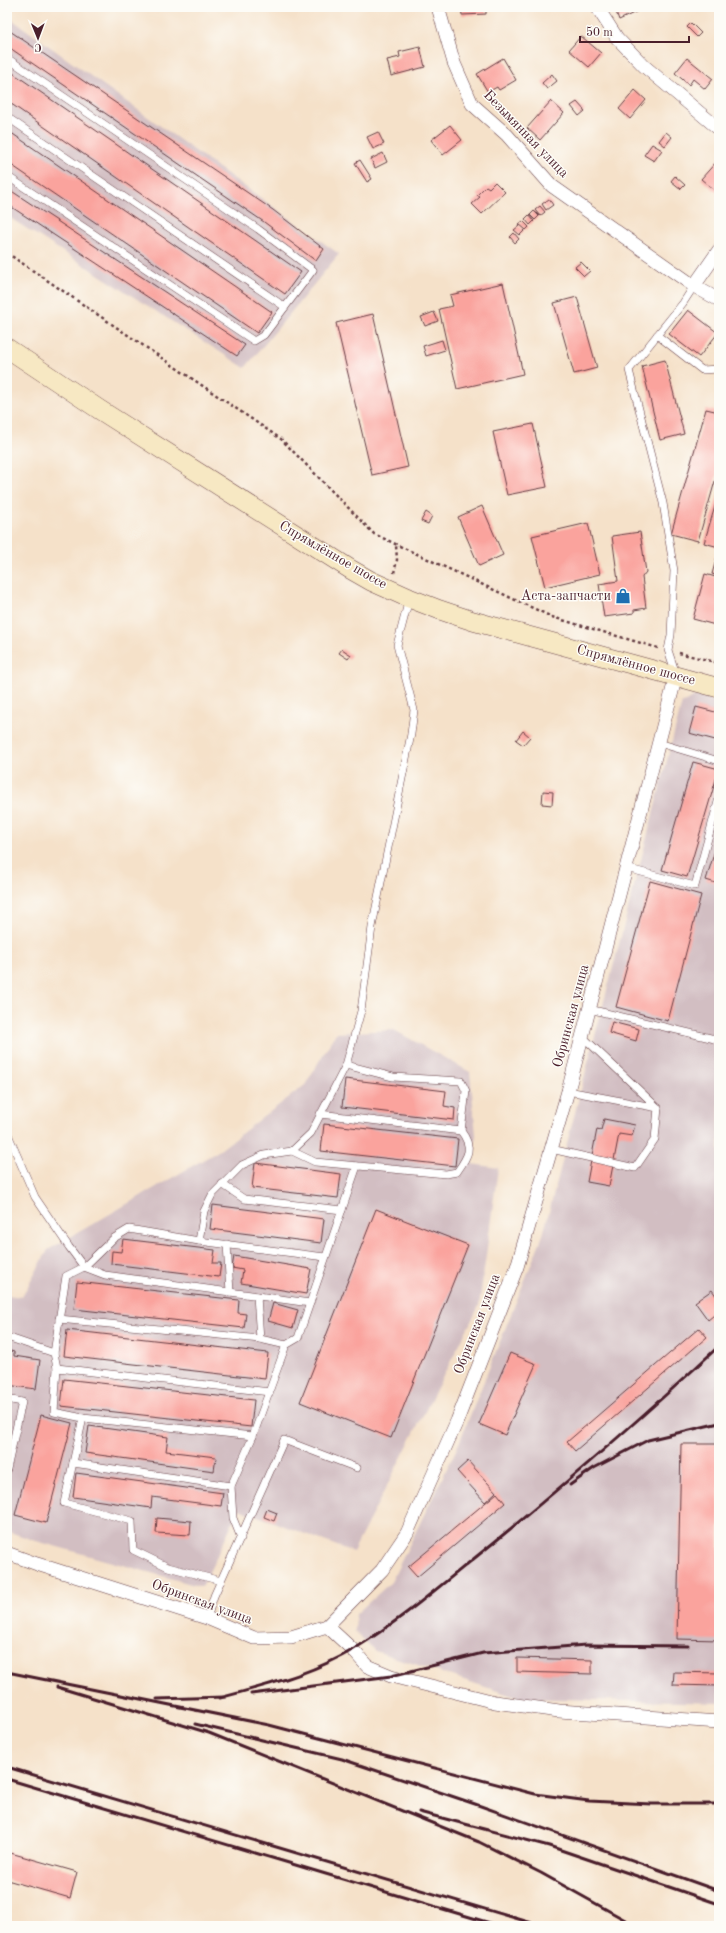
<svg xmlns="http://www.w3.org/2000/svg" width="726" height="1933" viewBox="0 0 726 1933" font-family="'Old Standard TT',serif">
  <rect width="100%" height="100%" fill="#fdfcf7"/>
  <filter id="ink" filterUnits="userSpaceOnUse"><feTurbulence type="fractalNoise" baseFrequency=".025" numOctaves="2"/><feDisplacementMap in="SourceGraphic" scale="8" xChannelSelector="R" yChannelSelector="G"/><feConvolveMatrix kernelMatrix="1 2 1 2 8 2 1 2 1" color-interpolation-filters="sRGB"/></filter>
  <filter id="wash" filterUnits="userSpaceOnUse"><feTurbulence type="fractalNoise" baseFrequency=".012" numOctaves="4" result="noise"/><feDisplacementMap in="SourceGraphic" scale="16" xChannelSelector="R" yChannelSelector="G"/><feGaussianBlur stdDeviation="0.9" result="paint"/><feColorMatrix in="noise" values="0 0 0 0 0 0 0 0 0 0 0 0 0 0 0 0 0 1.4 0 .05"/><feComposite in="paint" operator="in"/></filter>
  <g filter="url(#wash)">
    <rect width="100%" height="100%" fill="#f5e1c9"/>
    <g fill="#d2bec2">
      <path d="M7,16L339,254L245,368L7,216Z"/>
      <path d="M697,695L719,702V1703L519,1698L375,1651L355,1631L356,1614L391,1582L457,1448L543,1235L682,703Z"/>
      <path d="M394,1030L470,1072L476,1135L472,1164L498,1168L479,1306L353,1552L239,1509L202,1587L36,1541L7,1531V1295L22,1297L48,1250L220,1150L305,1085L336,1033Z"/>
    </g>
    <g id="blocks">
      <g fill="#faa39d">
        <path d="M461,7H486V14L462,15Z"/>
        <path d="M620,7H636L638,11L619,20L615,9Z"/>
        <path d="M691,23L701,33L697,37L687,27Z"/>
        <path d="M7,29L273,210L324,249L316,261L264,222L7,46Z"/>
        <path d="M581,36L601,53L589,67L569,50Z"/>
        <path d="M420,47L425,67L391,76L387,60L400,57L399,52Z"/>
        <path d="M503,58L516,80L499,90L497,87L488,92L477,74Z"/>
        <path d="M687,58L713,79L705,89L693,79L689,85L675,73Z"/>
        <path d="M7,69L301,272L285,294L7,101Z"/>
        <path d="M552,74L557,81L547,89L542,83Z"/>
        <path d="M635,90L646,100L630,119L619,109Z"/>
        <path d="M551,101L564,113L540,140L527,128Z"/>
        <path d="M577,102L585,111L579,116L571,106Z"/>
        <path d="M450,125L462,140L443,155L431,140Z"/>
        <path d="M7,130L272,312L257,333L7,162Z"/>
        <path d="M378,132L384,144L373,149L367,137Z"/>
        <path d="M666,132L672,137L665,146L659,141Z"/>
        <path d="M652,144L662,150L654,161L644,155Z"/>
        <path d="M383,153L387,162L375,168L371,159Z"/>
        <path d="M360,160L372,179L367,182L355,163Z"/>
        <path d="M717,161L719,162V194L701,179Z"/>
        <path d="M675,176L685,185L681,189L671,181Z"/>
        <path d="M495,182L505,192L482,214L472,204L480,197L477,195L486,186L489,188Z"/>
        <path d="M7,188L245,345L237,356L7,204Z"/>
        <path d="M549,199L553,205L546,210L542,204Z"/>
        <path d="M540,206L545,212L540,216L535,210Z"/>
        <path d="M534,211L539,216L535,220L530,215Z"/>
        <path d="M529,215L534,221L530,225L525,219Z"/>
        <path d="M523,221L529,227L526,230L519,224Z"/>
        <path d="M519,226L524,231L520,235L514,230Z"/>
        <path d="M514,233L519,239L515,243L510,237Z"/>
        <path d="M581,262L590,271L584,276L575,267Z"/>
        <path d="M503,283L523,374L457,389L439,309L453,306L450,295Z"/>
        <path d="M577,297L597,368L574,374L554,303Z"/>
        <path d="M688,310L718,333L699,357L669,334Z"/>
        <path d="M434,312L438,321L425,326L421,317Z"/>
        <path d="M373,314L408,467L372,475L336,323Z"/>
        <path d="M442,340L445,350L426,356L423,346Z"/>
        <path d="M665,360L684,434L660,440L642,366Z"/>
        <path d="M706,409L719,412V467L698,541L671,534Z"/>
        <path d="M533,424L547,487L507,495L493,432Z"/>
        <path d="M719,493V547L704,543Z"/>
        <path d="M482,506L503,555L479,566L458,517Z"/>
        <path d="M426,512L432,516L428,524L421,521Z"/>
        <path d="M588,523L600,574L545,587L532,536Z"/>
        <path d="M640,532L646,572L642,577L646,608L634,610V613L604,617L599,584L618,581L612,536Z"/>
        <path d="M719,549V576L712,574Z"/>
        <path d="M705,574L719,578V626L693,619Z"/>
        <path d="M342,649L351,655L348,659L339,653Z"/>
        <path d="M696,707L719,713V741L689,733Z"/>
        <path d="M523,731L530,737L523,745L516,740Z"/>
        <path d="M693,762L719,769L687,877L662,870Z"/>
        <path d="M543,791L553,792L552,805L542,804Z"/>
        <path d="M719,837V884L706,880Z"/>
        <path d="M650,881L701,895L668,1021L616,1007Z"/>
        <path d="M612,1022L639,1029L636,1041L609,1033Z"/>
        <path d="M345,1079L446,1091L444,1106L455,1108L454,1120L342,1107Z"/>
        <path d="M604,1119L635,1125L632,1136L619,1134L609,1186L587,1182L597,1129L601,1130Z"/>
        <path d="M324,1124L458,1139L455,1166L321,1151Z"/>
        <path d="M255,1163L341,1174L338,1198L252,1188Z"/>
        <path d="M213,1205L324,1219L321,1243L210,1229Z"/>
        <path d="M376,1209L468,1245L391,1438L300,1402Z"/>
        <path d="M123,1239L215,1250L213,1263H221L219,1277L111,1264L112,1251L121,1252Z"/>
        <path d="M234,1256L311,1269L306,1294L241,1283L243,1270L232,1268Z"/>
        <path d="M77,1282L239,1300L238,1313L246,1314L244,1328L74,1309Z"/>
        <path d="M712,1290L719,1300V1311L708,1320L695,1302Z"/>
        <path d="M273,1303L298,1310L293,1328L268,1321Z"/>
        <path d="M699,1328L707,1337L575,1451L567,1442Z"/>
        <path d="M67,1330L268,1353L265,1379L64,1356Z"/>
        <path d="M7,1350L14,1352V1356L40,1360L36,1389L7,1385Z"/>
        <path d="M510,1353L536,1364L505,1435L479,1424Z"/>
        <path d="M64,1379L254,1400L251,1427L61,1406Z"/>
        <path d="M41,1415L72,1423L46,1523L15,1515Z"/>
        <path d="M89,1426L168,1437L166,1451L216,1457L214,1471L85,1453Z"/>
        <path d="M681,1444H719V1640L677,1639Z"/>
        <path d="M468,1461L496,1492L485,1502L457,1471Z"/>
        <path d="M76,1473L223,1493L221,1506L152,1497L151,1508L73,1497Z"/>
        <path d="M497,1493L505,1503L417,1577L408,1567Z"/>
        <path d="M267,1509L277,1513L274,1521L264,1517Z"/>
        <path d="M157,1518L191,1521L190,1535L156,1533Z"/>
        <path d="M517,1658L592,1660V1674L517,1672Z"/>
        <path d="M674,1672L719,1673V1686L673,1685Z"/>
        <path d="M7,1852L77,1872L70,1898L7,1880Z"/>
      </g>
    </g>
  </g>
  <g filter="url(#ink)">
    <use href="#blocks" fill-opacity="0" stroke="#643c43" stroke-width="1"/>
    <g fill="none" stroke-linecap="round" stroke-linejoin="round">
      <defs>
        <g id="lane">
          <path d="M7,58L258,229L313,270L264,335L254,341L7,176"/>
          <path d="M7,117L285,307"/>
          <path d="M657,335L702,370L719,369"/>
          <path d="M676,674L668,650L671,635L674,571L663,503L629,370L683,303L694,286"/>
          <path d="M659,743L719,761"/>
          <path d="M626,868L695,886L719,798"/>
          <path d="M589,1009L719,1040"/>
          <path d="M568,1091L658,1108"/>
          <path d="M320,1114L461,1131"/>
          <path d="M7,1132L35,1197L69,1247L84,1267L105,1275L310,1303"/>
          <path d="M551,1149L635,1168L655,1139L658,1108L582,1036"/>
          <path d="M292,1151L315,1162L446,1174L457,1172C468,1156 474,1148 461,1131L466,1091L461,1081L393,1077L346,1065"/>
          <path d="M222,1184L244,1199L342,1210"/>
          <path d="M199,1241L204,1211L212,1195L242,1165L264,1155L292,1151L311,1133L346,1065L361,1011L372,927L411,734L414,710L397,645L409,599"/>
          <path d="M227,1244L230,1292"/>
          <path d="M257,1296L260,1339"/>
          <path d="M59,1319L260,1339L286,1345"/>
          <path d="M7,1337L54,1353"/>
          <path d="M57,1368L270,1392"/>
          <path d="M7,1399L22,1402L7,1469"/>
          <path d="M83,1418L64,1503L132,1521L133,1550L168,1567L221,1581"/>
          <path d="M253,1436L83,1418L54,1412L57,1368L54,1353L66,1276L84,1267L114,1238L129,1229L199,1241L325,1257"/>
          <path d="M73,1463L231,1486"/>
          <path d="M241,1538L233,1518L231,1486L253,1436L286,1345L298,1338L357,1166"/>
          <path d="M207,1618L214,1596L284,1440L357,1468"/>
        </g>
        <g id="street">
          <path d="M438,7L454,63L472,104L507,135L552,186L694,286L719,300"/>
          <path d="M597,7L617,38L644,66L719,129"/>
          <path d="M694,286L719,250"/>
          <path d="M7,1553L37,1564L207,1618L254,1638L291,1637L327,1626L382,1570L407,1533L457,1421L517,1267L568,1091L676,676"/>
          <path d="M327,1626L353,1650L367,1666L391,1676L495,1702L559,1711L719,1722"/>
        </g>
        <path id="secondary" d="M7,348L100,410L350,569L371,581L409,598L440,610L473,621L719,688"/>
      </defs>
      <use href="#lane" stroke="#643c43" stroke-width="8"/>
      <use href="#street" stroke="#643c43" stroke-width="14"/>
      <use href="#secondary" stroke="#643c43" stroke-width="20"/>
      <g stroke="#643c43" stroke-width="2.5" stroke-dasharray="3 3" stroke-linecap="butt">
        <path d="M7,253L281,439L374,534L552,617L658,648"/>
        <path d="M394,573L397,560L396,545"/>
        <path d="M679,653L719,663"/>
      </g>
      <use href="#lane" stroke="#fff" stroke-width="7"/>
      <use href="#street" stroke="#fff" stroke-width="13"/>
      <use href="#secondary" stroke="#f7e8c3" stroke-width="19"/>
      <g stroke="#4a1f2b" stroke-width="3">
        <path d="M570,1485L594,1468L648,1440L719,1423"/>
        <path d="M7,1672L269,1725L535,1794L589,1801L651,1804H719"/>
        <path d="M57,1687L209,1733L479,1842L541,1873L636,1926"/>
        <path d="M251,1694L391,1676L483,1653L586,1645L688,1646"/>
        <path d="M220,1698C266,1685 313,1674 354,1649C403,1619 447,1580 492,1544C570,1480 645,1415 719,1346"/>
        <path d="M157,1699L225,1697"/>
        <path d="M195,1724L342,1759L475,1804L719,1891"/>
        <path d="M7,1767L542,1926"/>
        <path d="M7,1779L500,1926"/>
        <path d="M419,1812L549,1846L719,1904"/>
      </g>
    </g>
  </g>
  <defs>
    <symbol id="shop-bare" viewBox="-9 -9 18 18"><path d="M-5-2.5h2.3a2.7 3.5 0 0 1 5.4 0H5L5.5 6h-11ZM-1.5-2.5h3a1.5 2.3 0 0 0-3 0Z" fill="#1f6fb2" stroke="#fdfcf7" stroke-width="2.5" paint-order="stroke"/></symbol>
  </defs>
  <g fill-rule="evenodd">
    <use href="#shop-bare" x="612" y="585" width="22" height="22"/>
  </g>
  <g text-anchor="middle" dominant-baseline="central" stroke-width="3" stroke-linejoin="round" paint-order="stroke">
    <g font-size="14" fill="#4a1f2b" stroke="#fdfcf7">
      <text transform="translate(526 134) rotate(46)">Безымянная улица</text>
      <text transform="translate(333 555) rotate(30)">Спрямлённое шоссе</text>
      <text transform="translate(636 665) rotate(15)">Спрямлённое шоссе</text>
      <text transform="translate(571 1016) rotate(-75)">Обринская улица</text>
      <text transform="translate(477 1324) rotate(-69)">Обринская улица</text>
      <text transform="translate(202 1602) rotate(20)">Обринская улица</text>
    </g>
    <g font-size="14" fill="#4a1f2b" stroke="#fdfcf7" text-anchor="end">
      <text x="611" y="596">Аста-запчасти</text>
    </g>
  </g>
  <rect width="726" height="1933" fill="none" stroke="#fdfcf7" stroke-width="24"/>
  <g transform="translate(38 38) rotate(179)" stroke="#fdfcf7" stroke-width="3" paint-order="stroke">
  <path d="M0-3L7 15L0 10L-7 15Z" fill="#4a1f2b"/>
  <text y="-6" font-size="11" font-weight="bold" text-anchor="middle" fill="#4a1f2b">С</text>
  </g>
  <path d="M580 36v6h109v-6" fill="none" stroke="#4a1f2b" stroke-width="2"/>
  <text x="586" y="36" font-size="12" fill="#4a1f2b" stroke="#fdfcf7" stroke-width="3" paint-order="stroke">50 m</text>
</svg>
